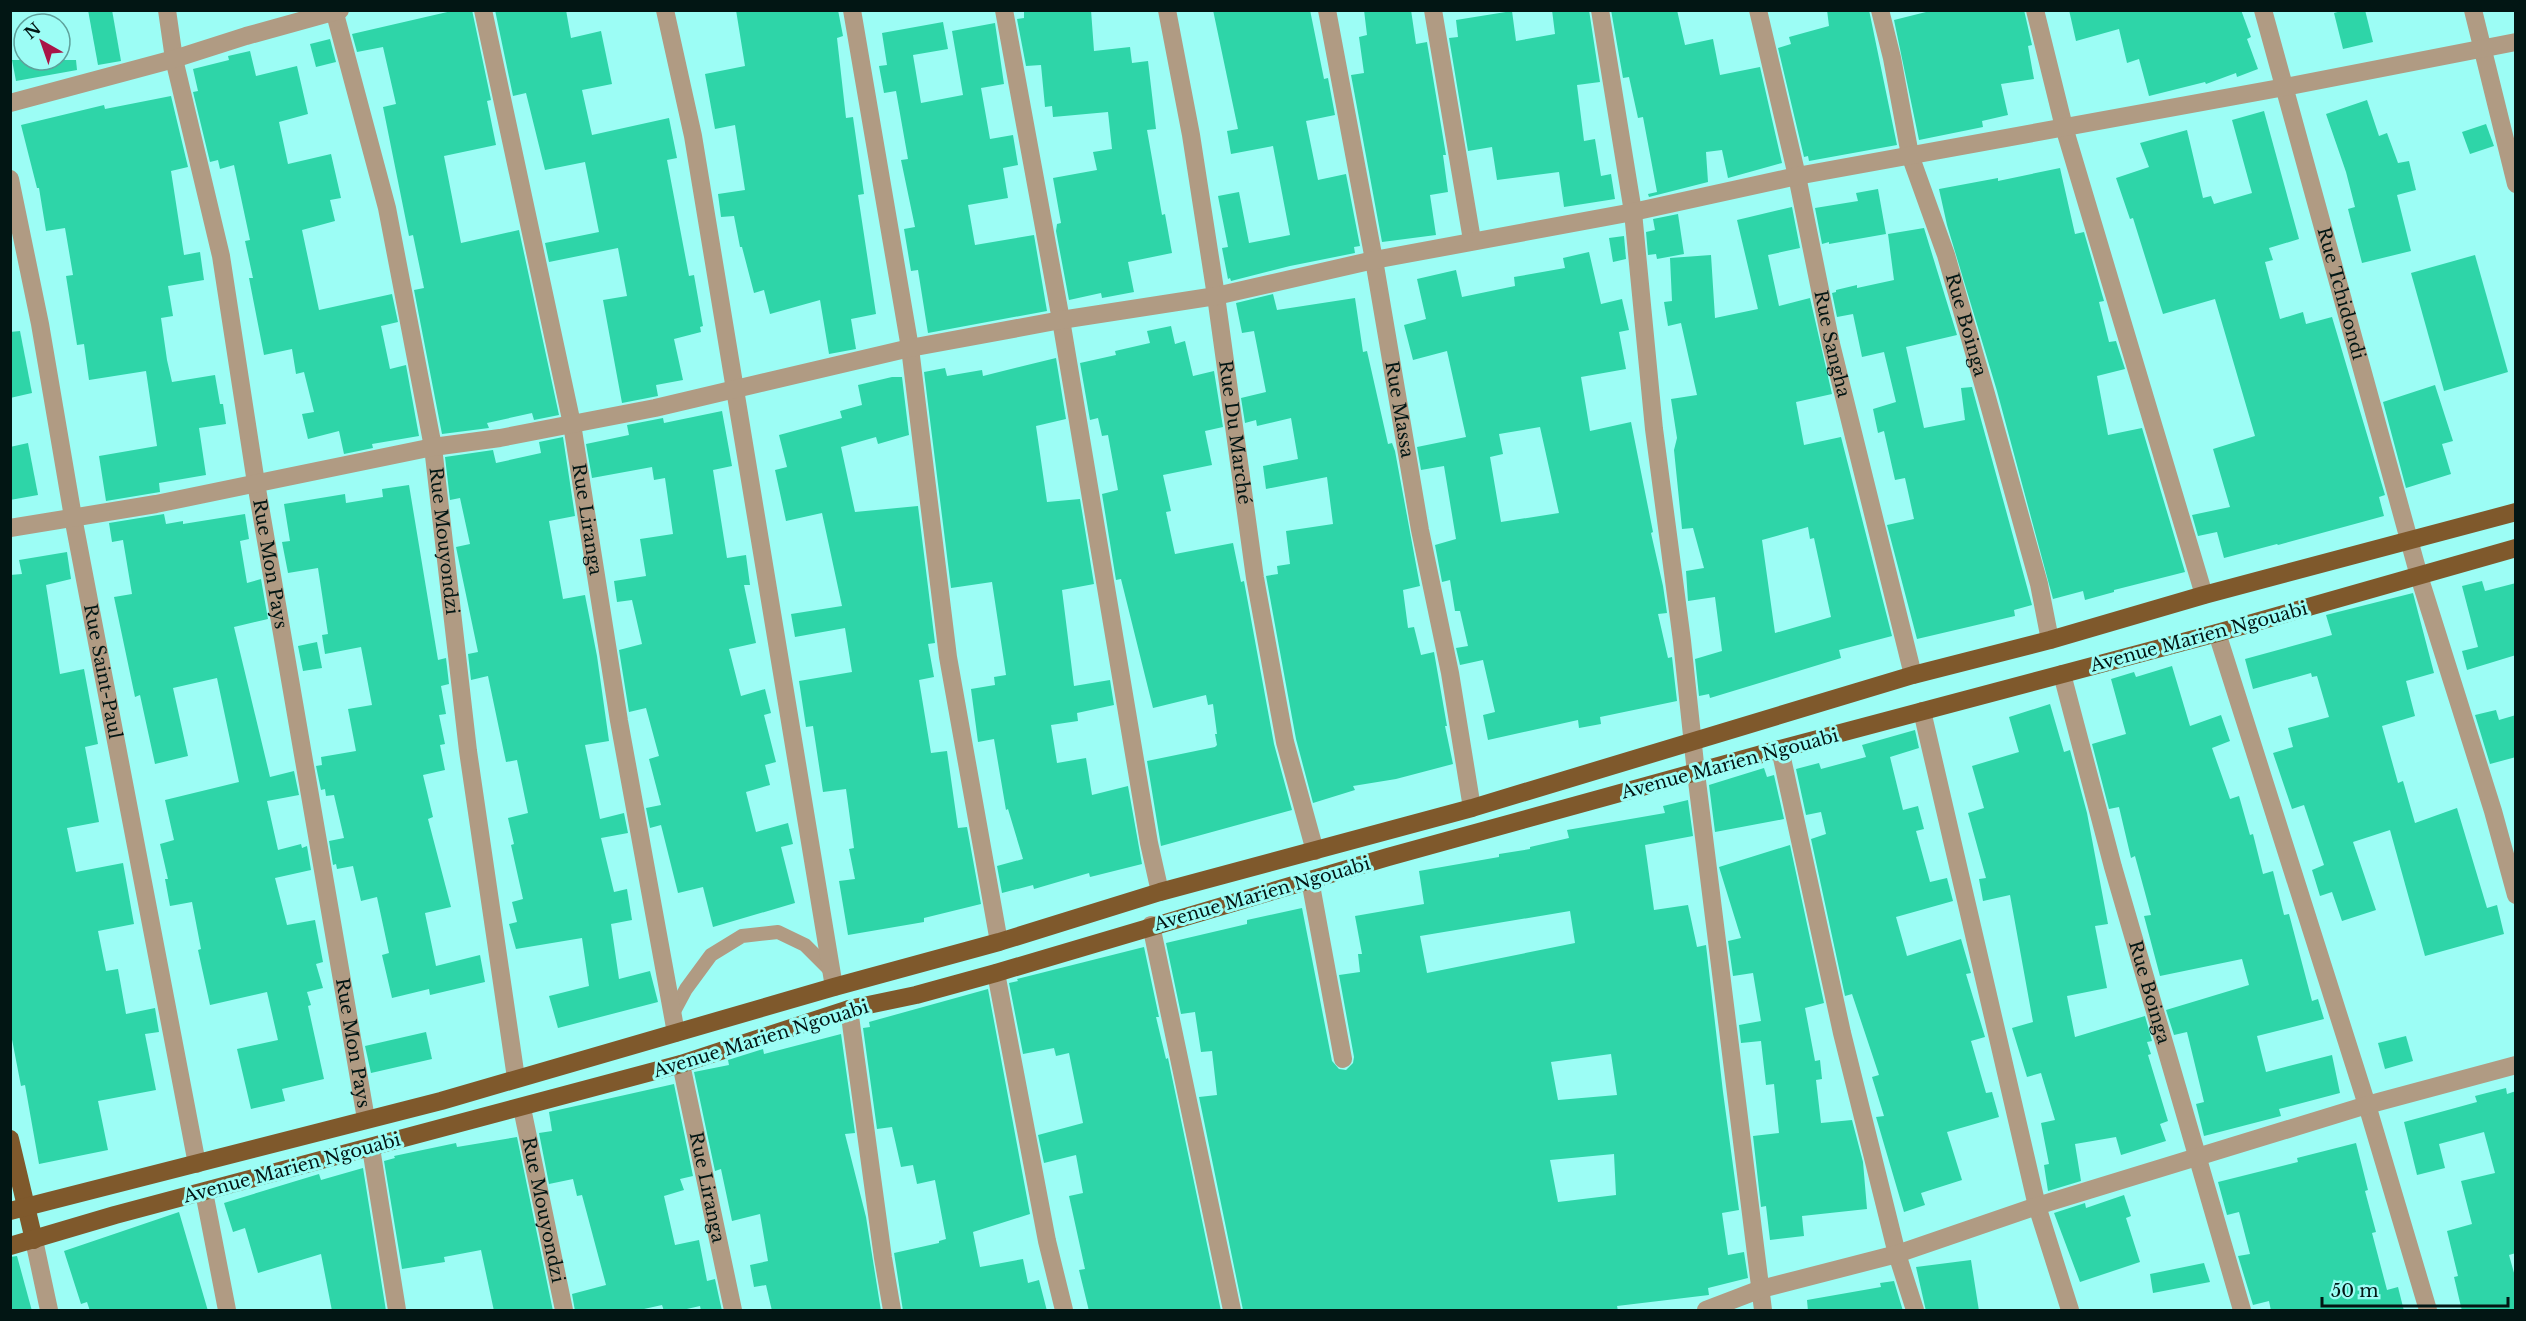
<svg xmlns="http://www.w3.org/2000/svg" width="2526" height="1321" viewBox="0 0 2526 1321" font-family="'Libre Baskerville',serif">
  <rect width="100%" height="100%" fill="#9cfdf5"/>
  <g fill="#2ed5a8" fill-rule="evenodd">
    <path d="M88,10H112L121,61L98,65Z"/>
    <path d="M456,10H472L491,100L487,101L496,145L444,156L461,243L519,230L559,415L534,420L532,413L487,423L489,428L442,434L414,290L424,288L413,235L409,236L383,107L396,104L383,47L357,52L352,34Z"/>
    <path d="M495,10H566L571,38L601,31L612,84L582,90L592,135L669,118L677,158L667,160L689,276L694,275L703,326L700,327L701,332L674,339L683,380L656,385L658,396L622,403L603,300L627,296L618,248L549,262L545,243L599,232L585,162L545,170L526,93L513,96Z"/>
    <path d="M736,10H838L843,36L837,38L846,118L853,117L864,194L858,195L876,314L851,319L856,349L829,354L820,300L770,314L764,290L754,293L742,247H740L734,216L721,217L718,194L745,190L735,125L715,129L705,74L745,66Z"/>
    <path d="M1024,10H1091L1094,51L1130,47L1132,63L1148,61L1156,129L1147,130L1162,215L1165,214L1172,253L1128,262L1134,292L1102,298L1101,293L1069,300L1056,231L1057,224L1061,223L1053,178L1097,170L1093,152L1112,149L1108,112L1053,117L1052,106L1045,107L1041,65L1026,66L1017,19L1024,18Z"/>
    <path d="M1213,10H1310L1324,79L1328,78L1335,115L1306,121L1318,180L1346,174L1360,246L1354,247L1355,253L1290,266L1231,281L1230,278L1228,279L1222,248L1228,247L1218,196L1239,192L1249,243L1290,235L1273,146L1231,154L1227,131L1238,129Z"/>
    <path d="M1364,10H1411L1416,44L1427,42L1446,155H1443L1448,192L1430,195L1436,235L1382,242L1351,75L1364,73L1359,37L1367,35Z"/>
    <path d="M1552,10H1589L1600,82L1577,85L1584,141L1595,139L1601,176L1611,174L1615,199L1564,207L1559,172L1497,180L1492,147L1468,151L1449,38L1458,37L1456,20L1512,11L1516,41L1555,34Z"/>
    <path d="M1611,10H1677L1685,45L1713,39L1720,75L1760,67L1782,163L1728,178L1722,150L1706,152L1708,182L1649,197L1648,194L1657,192L1643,117L1638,118L1629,77L1623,78Z"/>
    <path d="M1827,10H1869L1897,145L1809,161L1808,156L1804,157L1778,48L1791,44L1789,37L1829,26Z"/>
    <path d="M1934,10H2024L2032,45L2028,46L2034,79L2001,84L2008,115L1982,121L1983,127L1919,140L1894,20Z"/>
    <path d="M2069,10H2241L2251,37L2247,39L2258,69L2237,77L2236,73L2206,84L2205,82L2149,96L2139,59L2127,63L2119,29L2076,41Z"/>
    <path d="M2345,10H2365L2373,42L2343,49L2334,13Z"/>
    <path d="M943,22L948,49L913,55L921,103L963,95L952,31L995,23L1004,84L981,88L990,139L1013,135L1018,165L1003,168L1008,198L968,205L975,245L1034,235L1047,311L928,333L918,270L911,271L904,229L915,227L901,160L908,159L896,91L884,93L879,66L887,65L882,33Z"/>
    <path d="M330,39L336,62L316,67L310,44Z"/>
    <path d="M250,51L256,76L297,66L308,114L279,122L288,164L331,154L341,198L330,200L335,221L302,230L319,310L392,294L398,322L381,326L390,369L406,365L419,436L372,444L373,448L344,454L339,431L308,439L302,414L314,412L304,372L296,374L292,349L264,355L249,278H253L245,241L250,240L234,165L220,169L218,160L210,162L193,92L198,91L193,69L229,60L228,56Z"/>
    <path d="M12,60H76L77,70L16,81Z"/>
    <path d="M171,96L188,167L171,171L184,255L200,252L204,280L168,286L173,316L161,318L167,360L172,382L215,375L220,404H223L226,424L199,428L206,475L159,483L160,492L106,501L99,456L157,446L146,371L89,380L84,344L77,345L66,276L73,275L65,228L46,231L39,188H37L21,125L104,105L105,109Z"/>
    <path d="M2367,100L2379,136L2387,133L2398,163L2409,161L2416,190L2397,195L2411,251L2362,263L2348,209L2355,207L2346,172L2326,114Z"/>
    <path d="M2264,111L2299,239L2269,248L2273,260L2265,262L2280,319L2303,312L2306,324L2332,317L2385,495L2379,497L2384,516L2278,545L2277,544L2224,558L2217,532L2198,536L2192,515L2230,507L2213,449L2255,436L2215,299L2163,314L2133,218L2130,219L2116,178L2149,167L2140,143L2187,130L2203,198L2211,196L2214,204L2252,193L2232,120Z"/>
    <path d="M2486,124L2494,146L2470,154L2462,132Z"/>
    <path d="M2060,168L2075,234L2084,232L2104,301L2099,302L2109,342L2116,341L2125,369L2097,376L2108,435L2142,428L2185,572L2114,590V592L2085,600L2083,591L2053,599L1997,391L1947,225L1939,189L1998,178V181Z"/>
    <path d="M1878,189L1886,234L1829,244V242L1822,244L1815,208L1858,201L1856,193Z"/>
    <path d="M1792,207L1800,248L1768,255L1779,306L1810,298L1832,394L1796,402L1804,445L1841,437L1892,636L1839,650L1841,658L1710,698L1709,694L1699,696L1695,659L1722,651L1715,597L1688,601L1686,571L1704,568L1693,528L1682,529L1674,450L1677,438L1671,399L1697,395L1681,323L1668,326L1664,302L1672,301L1670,258L1711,255L1715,318L1758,309L1737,220ZM1808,527L1810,539L1814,538L1831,617L1775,633L1762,540Z"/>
    <path d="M1678,214L1684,254L1657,259L1656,254L1648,255L1646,232L1655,230L1653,219Z"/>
    <path d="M1924,228L1957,335L1906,347L1924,428L1965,420L1961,388L1972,387L2032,605L2014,610L2015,616L1917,639L1887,525L1914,519L1905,478L1895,480L1884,431L1878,433L1873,409L1896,402L1884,352L1862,357L1853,314L1837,317L1832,293L1836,292V290L1857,285V288L1894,280L1888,234Z"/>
    <path d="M1624,236L1626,259L1613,262L1609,238Z"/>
    <path d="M1589,252L1601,304L1622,299L1629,330L1619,332L1626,369L1581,377L1590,431L1631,422L1653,532L1651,533L1663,586L1667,613L1658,614L1668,658L1672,657L1677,701L1600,717L1601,724L1579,728L1578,720L1488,740L1483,715L1495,712L1483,660L1460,665L1456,648L1468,646L1460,611H1455L1450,580L1442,582L1435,545L1456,539L1444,466L1421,470L1417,447L1466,437L1447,351L1413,360L1404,325L1426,319L1417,279L1456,270L1462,297L1515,286L1514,277L1565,268L1563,258ZM1540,427L1559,513L1501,522L1490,457L1503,454L1499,434Z"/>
    <path d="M2475,255L2508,372L2444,391L2411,273Z"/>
    <path d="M1273,294L1277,310L1355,298L1363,352L1367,351L1388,444L1392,443L1395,451L1420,586L1403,590L1408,628L1414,627L1421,655L1434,652L1447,726H1445L1453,764L1396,779L1353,786L1355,790L1313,803L1296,739L1266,576L1278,574L1277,566L1290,564L1286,531L1333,524L1327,477L1266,489L1263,466L1298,459L1291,418L1257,426L1256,420L1245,423L1241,398L1266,392L1254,331L1242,333L1236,303Z"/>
    <path d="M1171,326L1175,344L1185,341L1193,376L1214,371L1223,427L1205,431L1212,465L1163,475L1171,511L1166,512L1175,554L1233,543L1241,582L1244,581L1274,744L1292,810L1161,846L1147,761L1215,747L1217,745L1215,734H1217L1213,704L1208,705L1206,695L1153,708L1121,579L1116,580L1102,494L1118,490L1108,435L1102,436L1098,418L1090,420L1080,363L1116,355L1115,351L1150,343L1147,331Z"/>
    <path d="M20,331L32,393L10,398V332Z"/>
    <path d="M1056,358L1066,419L1036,426L1047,502L1080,499L1094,584L1062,590L1074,686L1110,680L1114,705L1077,713L1078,721L1051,725L1057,763L1086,758L1092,795L1128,786L1142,864L1090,877L1089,873L1034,889L1033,885L1002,893L997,866L1023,859L1008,809L1006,810L994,739L978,742L971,689L995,685L994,677L1006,675L992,582L951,588L924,372L945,368L947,376L982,370L983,376Z"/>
    <path d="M892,377H902L909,435L878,444L876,437L841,447L855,512L918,506L935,643L928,644L934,677L919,680L931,753L947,751L958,828L967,827L981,904L924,918V922L848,935L839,881L855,879L849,849L854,848L846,789L823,792L813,726L806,727L799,681L852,672L845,628L795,637L791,614L842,606L822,513L786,521L775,470L787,467L779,435L842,418L840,411L862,405L858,385Z"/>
    <path d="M2435,385L2453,441L2442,444L2451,474L2406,488L2383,402Z"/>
    <path d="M722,411L732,466L713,470L727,558L746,555L750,585H744L756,643L729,649L741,696L765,689L771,713L764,715L776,762L765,765L770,785L746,792L756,832L788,823L793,844L781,847L795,903L713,927L703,887L678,893L661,825L650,828L646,808L661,805L649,759L659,756L646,708L629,712L619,650L642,644L632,600L617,602L614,581L646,576L640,539L673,534L665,478L654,480L652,467L592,478L586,444L629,435L627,425L663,418L664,423Z"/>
    <path d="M563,437L575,516L549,521L563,599L585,595L597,656L609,741L585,745L600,819L624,813L628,833L601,838L614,892L627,889L632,920L611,924L619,979L650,971L658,1002L558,1028L549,996L589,986L582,938L516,949L509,924L517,922L512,902L523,899L511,845L514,844L508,818L528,813L517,760L506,762L488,676L471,680L468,654L478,652L456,547L470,544L460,498L450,500L445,457L493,450L496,463L541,453L539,442Z"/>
    <path d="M28,443L38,495L10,500V447Z"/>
    <path d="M409,485L438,660L446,658L449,684L441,686L446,714L439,715L445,744L440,745L445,770L423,775L433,817L428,819L451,907L425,913L436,966L480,955L485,982L430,995L429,989L392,998L382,955L389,953L377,897L361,901L353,866L337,869L336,864L333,865L329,841L344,838L334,795L326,796L325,789L321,790L316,766L322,765L321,757L356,751L348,709L372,705L361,647L325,654L322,635L328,634L318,568L288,573L282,542L290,541L284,504L345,494L346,503L383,497L382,489Z"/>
    <path d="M164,514L166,524L183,521V524L245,514L249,539L240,541L247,583L261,579L268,619L234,627L270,777L294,771L299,795L267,801L278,850L301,844L302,848L307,846L311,870L275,878L287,925L315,920L323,962L316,964L323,988L307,992L311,1005L308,1006L324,1079L282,1089L285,1101L251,1109L237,1049L278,1040L267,992L210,1005L198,950L201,949L192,902L170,906L165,879H168L160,844L174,840L165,800L239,782L217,678L173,688L188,756L155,764L140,695L135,697L114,597L132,594L123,540L112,542L109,523Z"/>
    <path d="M67,552L71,579L46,585L60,674L84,669L98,744L85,747L99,822L67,828L76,872L123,863L134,924L98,931L106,971L118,969L126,1014L155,1008L159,1032L145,1034L156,1090L98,1101L108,1150L39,1164L25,1085L21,1086L10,1029V575L22,574L19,560Z"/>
    <path d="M2482,581L2485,591L2516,583V655L2467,670L2462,651L2478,647L2462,586Z"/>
    <path d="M2413,593L2434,673L2406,681L2415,716L2382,726L2398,783L2403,781L2415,823L2457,808L2487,908L2497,905L2504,934L2425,956L2390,830L2353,842L2376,910L2342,921L2332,892L2320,896L2312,870L2324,865L2304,805L2292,809L2273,753L2293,747L2288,728L2329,717L2317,676L2312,677L2311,673L2253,689L2245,659L2332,635L2326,615Z"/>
    <path d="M317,642L322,668L303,671L298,646Z"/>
    <path d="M2172,666L2190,726L2221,715L2230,741L2212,748L2230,799L2239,796L2250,835L2253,834L2263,874L2273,871L2284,915L2289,914L2312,1001L2318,999L2324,1019L2257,1036L2266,1072L2332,1055L2340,1093L2279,1109L2281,1116L2204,1136L2196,1104L2204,1102L2187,1032L2174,1035L2166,1010L2249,985L2242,959L2160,976L2144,916L2151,915L2135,856L2131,858L2119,807L2109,809L2092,744L2126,734L2111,679L2134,672L2136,677Z"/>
    <path d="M2050,704L2064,752L2070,750L2087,813L2108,924L2095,926L2107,988L2067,996L2075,1037L2145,1016L2152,1041L2147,1042L2151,1054L2148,1055L2168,1121L2160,1124L2166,1141L2121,1155L2116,1137L2075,1144L2081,1181L2048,1191L2044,1165L2049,1164L2041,1123L2055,1120L2041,1073L2027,1077L2012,1028L2033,1022L2010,895L1983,901L1979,879L1986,878L1968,813L1984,808L1972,766L2019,752L2009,717Z"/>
    <path d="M2496,710L2499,720L2516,715V757L2490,764L2475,715Z"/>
    <path d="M1915,730L1919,748L1890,757L1903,810L1918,806L1924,829L1916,831L1930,882L1947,878L1953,901L1896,917L1907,956L1961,939L1971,973L1966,974L1985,1037L1971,1041L1986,1093L1992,1092L1999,1117L1947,1132L1962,1180L1921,1193L1925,1205L1904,1212L1876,1117L1884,1116L1872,1077L1879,1075L1852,994L1845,996L1811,839L1826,834L1821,812L1806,815L1796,769L1819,763L1821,769L1866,757L1862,745Z"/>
    <path d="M1764,768L1767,777L1774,775L1784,819L1715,832L1709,785Z"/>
    <path d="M1688,800L1693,836L1645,845L1654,910L1688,905L1697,947L1706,945L1723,1092L1739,1210L1722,1213L1728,1255L1744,1252L1748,1278L1708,1288L1709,1295L1617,1306L1618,1311L1243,1310L1199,1097L1217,1095L1212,1051L1201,1052L1195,1012L1181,1014L1166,943L1247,924V920L1302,908L1332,1061L1339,1069L1346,1070L1353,1063L1354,1057L1339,975L1360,972L1358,954H1362L1355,916L1424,904L1419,871L1499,857V854L1530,849V847L1569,838L1567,830L1665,813L1663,806ZM1570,911L1575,943L1427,973L1420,936ZM1611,1054L1617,1095L1558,1100L1551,1062ZM1614,1154L1616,1195L1558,1202L1550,1160Z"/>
    <path d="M1790,845L1824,1003L1805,1008L1815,1061L1820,1060L1822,1079L1816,1080L1821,1123L1852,1120L1863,1162L1867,1209L1802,1216L1804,1236L1770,1240L1766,1206L1761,1207L1753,1136L1779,1133L1774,1084L1766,1085L1761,1041L1741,1043L1739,1025L1761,1021L1753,973L1733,976L1728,941L1741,938L1719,867Z"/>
    <path d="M1144,947L1159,1017H1156L1166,1059L1168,1058L1221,1311H1089L1079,1270L1085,1269L1069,1196L1083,1193L1076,1155L1044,1163L1038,1135L1083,1123L1069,1053L1056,1056L1054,1048L1023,1054L1009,983L1018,981L1017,979Z"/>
    <path d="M988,989L1030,1214L973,1232L980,1267L1023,1259L1028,1283L1039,1280L1047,1311H903L894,1253L939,1243V1241L946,1239L935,1180L917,1184L913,1165L901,1167L892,1127L877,1129L863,1028L870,1027L869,1022Z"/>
    <path d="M426,1032L432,1059L371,1073L365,1046Z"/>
    <path d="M841,1034L855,1133L845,1134L866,1217L881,1311H772L766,1285L754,1287L750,1265L768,1261L760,1214L732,1221L721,1169L715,1171L694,1072L729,1065L728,1060L763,1049L764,1054Z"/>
    <path d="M2406,1036L2413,1061L2385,1069L2378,1043Z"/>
    <path d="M674,1084L693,1176L680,1179L684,1190L664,1196L675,1245L699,1240L707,1281L715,1279L722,1311H701L700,1306L678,1311H664L662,1305L635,1311H575L572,1294L606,1285L582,1195L577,1196L573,1179L549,1184L539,1133L552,1131L549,1112Z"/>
    <path d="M2506,1088L2507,1094L2516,1091V1253L2509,1255L2516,1280V1311H2462L2454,1277L2458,1276L2447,1231L2472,1224L2461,1181L2495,1173L2484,1132L2439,1144L2445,1168L2417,1175L2404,1122L2477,1102L2475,1096Z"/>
    <path d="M517,1137L553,1311H494L481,1250L444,1257L445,1262L402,1269L384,1161L395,1158L394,1156L456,1143L457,1147Z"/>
    <path d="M2356,1143L2368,1190L2365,1191L2376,1232L2372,1233L2387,1290L2398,1287L2404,1311H2271L2269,1301L2253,1305L2238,1256L2250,1254L2239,1212L2227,1215L2218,1182L2298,1162L2297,1158Z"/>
    <path d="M363,1168L386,1311H332L321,1254L258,1273L245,1228L233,1232L224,1203L319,1174L321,1180Z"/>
    <path d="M2124,1195L2131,1216L2126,1218L2140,1262L2080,1282L2054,1213L2085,1203L2086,1208Z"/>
    <path d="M179,1212L208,1311H90L87,1302L81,1304L64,1251Z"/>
    <path d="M17,1256L32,1311H10V1257Z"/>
    <path d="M1971,1260L1979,1311H1926L1916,1267Z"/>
    <path d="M2204,1263L2210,1282L2153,1293L2150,1274Z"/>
    <path d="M1894,1281L1903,1311H1808L1807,1300L1881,1287L1880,1283Z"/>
  </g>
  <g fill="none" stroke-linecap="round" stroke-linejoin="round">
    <path stroke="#b09b83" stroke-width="14" d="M672,1015L686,989L711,955L742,936L778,932L805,945L831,971"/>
    <g stroke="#b09b83" stroke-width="18">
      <path id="s1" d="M167,10L174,59L221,256L256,483L366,1119"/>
      <path id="s2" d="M334,10L387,208L433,447L468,751L516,1078"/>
      <path id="s3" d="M483,10L572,424L619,721L676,1033"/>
      <path d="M665,10L693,136L834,987"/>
      <path d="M852,10L910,348L948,657L999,942"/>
      <path d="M1004,10L1061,320L1149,843L1160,892"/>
      <path id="s4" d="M1167,10L1191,135L1216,296L1255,578L1285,742L1315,851"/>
      <path id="s5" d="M1327,10L1374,260L1420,530L1450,673L1472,808"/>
      <path d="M1433,10L1472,240"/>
      <path d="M1600,10L1633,212L1654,429L1682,641L1696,773L1763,1310"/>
      <path id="s6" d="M1758,10L1797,176L1831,344L1913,675"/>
      <path id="s7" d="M1880,10L1892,58L1910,155L1946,255L1986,394L2039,584L2050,640"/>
      <path d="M2035,10L2064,127L2204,595"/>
      <path id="s8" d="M2263,10L2419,576L2493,811L2516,895"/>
      <path d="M2473,10L2516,184"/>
      <path d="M10,103L174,59L246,36L340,10"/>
      <path id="s9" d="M10,179L40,324L73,517L197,1164"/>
      <path d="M10,528L156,504L433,447L500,438L655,408L910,348L1061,320L1216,296L1374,260L1633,212L1797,176L2285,87L2516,42"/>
      <path d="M2217,633L2367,1105L2428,1310"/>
      <path id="s10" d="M2062,674L2113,867L2242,1310"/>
      <path d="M1922,711L2037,1206L2070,1310"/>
      <path d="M1780,749L1842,1033L1897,1254L1915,1310"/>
      <path d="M1310,880L1343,1059"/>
      <path d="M1151,925L1232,1310"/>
      <path d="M996,973L1047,1241L1064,1310"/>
      <path d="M849,1009L883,1258L892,1310"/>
      <path id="s11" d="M681,1064L733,1310"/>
      <path id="s12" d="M522,1108L564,1310"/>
      <path d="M371,1148L397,1310"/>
      <path d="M204,1192L227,1310"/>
      <path d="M34,1240L49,1310"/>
      <path d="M1706,1310L1761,1289L1897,1254L2037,1206L2367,1105L2516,1065"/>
    </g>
    <g stroke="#7f592c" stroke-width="18">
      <path d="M10,1139L34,1240"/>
      <path d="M10,1211L441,1101L834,987L999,942L1160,892L1472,808L1913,675L2050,640L2204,595L2516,512"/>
      <path d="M10,1246L115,1215L681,1064L849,1009L916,995L996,973L1388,857L1780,749L2217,633L2516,548"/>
    </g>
  </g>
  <g text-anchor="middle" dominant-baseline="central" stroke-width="6" stroke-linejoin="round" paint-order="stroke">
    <g font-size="18" fill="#021614" stroke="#9cfdf5">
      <text stroke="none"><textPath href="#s8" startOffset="294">Rue Tchidondi</textPath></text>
      <text stroke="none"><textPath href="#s7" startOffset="327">Rue Boinga</textPath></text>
      <text stroke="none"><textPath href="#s6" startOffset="342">Rue Sangha</textPath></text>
      <text stroke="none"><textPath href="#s5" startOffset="406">Rue Massa</textPath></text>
      <text stroke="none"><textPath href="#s4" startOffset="428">Rue Du Marché</textPath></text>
      <text stroke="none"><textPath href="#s3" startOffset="520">Rue Liranga</textPath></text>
      <text stroke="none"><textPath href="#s2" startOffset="543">Rue Mouyondzi</textPath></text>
      <text stroke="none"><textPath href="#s1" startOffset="564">Rue Mon Pays</textPath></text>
      <text transform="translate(2199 637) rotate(-15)">Avenue Marien Ngouabi</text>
      <text stroke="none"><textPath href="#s9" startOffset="501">Rue Saint-Paul</textPath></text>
      <text transform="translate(1730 764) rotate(-15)">Avenue Marien Ngouabi</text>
      <text transform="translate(1262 894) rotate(-16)">Avenue Marien Ngouabi</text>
      <text stroke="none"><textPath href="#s10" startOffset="330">Rue Boinga</textPath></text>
      <text transform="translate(761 1039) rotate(-17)">Avenue Marien Ngouabi</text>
      <text stroke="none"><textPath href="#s1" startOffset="1050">Rue Mon Pays</textPath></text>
      <text transform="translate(292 1168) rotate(-15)">Avenue Marien Ngouabi</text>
      <text stroke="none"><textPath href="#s11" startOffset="126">Rue Liranga</textPath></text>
      <text stroke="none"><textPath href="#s12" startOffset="104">Rue Mouyondzi</textPath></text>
    </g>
  </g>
  <rect width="2526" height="1321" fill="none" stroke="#021614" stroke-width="24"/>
  <g transform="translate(42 42) rotate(320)"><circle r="28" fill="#9cfdf5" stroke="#5ea19b" stroke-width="1.5"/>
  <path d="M0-4.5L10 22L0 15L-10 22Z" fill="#a91547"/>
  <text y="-9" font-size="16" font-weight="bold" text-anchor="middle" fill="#021614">N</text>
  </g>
  <path d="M2322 1297v9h186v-9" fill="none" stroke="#021614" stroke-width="3"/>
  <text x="2331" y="1297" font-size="18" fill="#021614" stroke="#9cfdf5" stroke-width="4.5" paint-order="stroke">50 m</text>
</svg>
